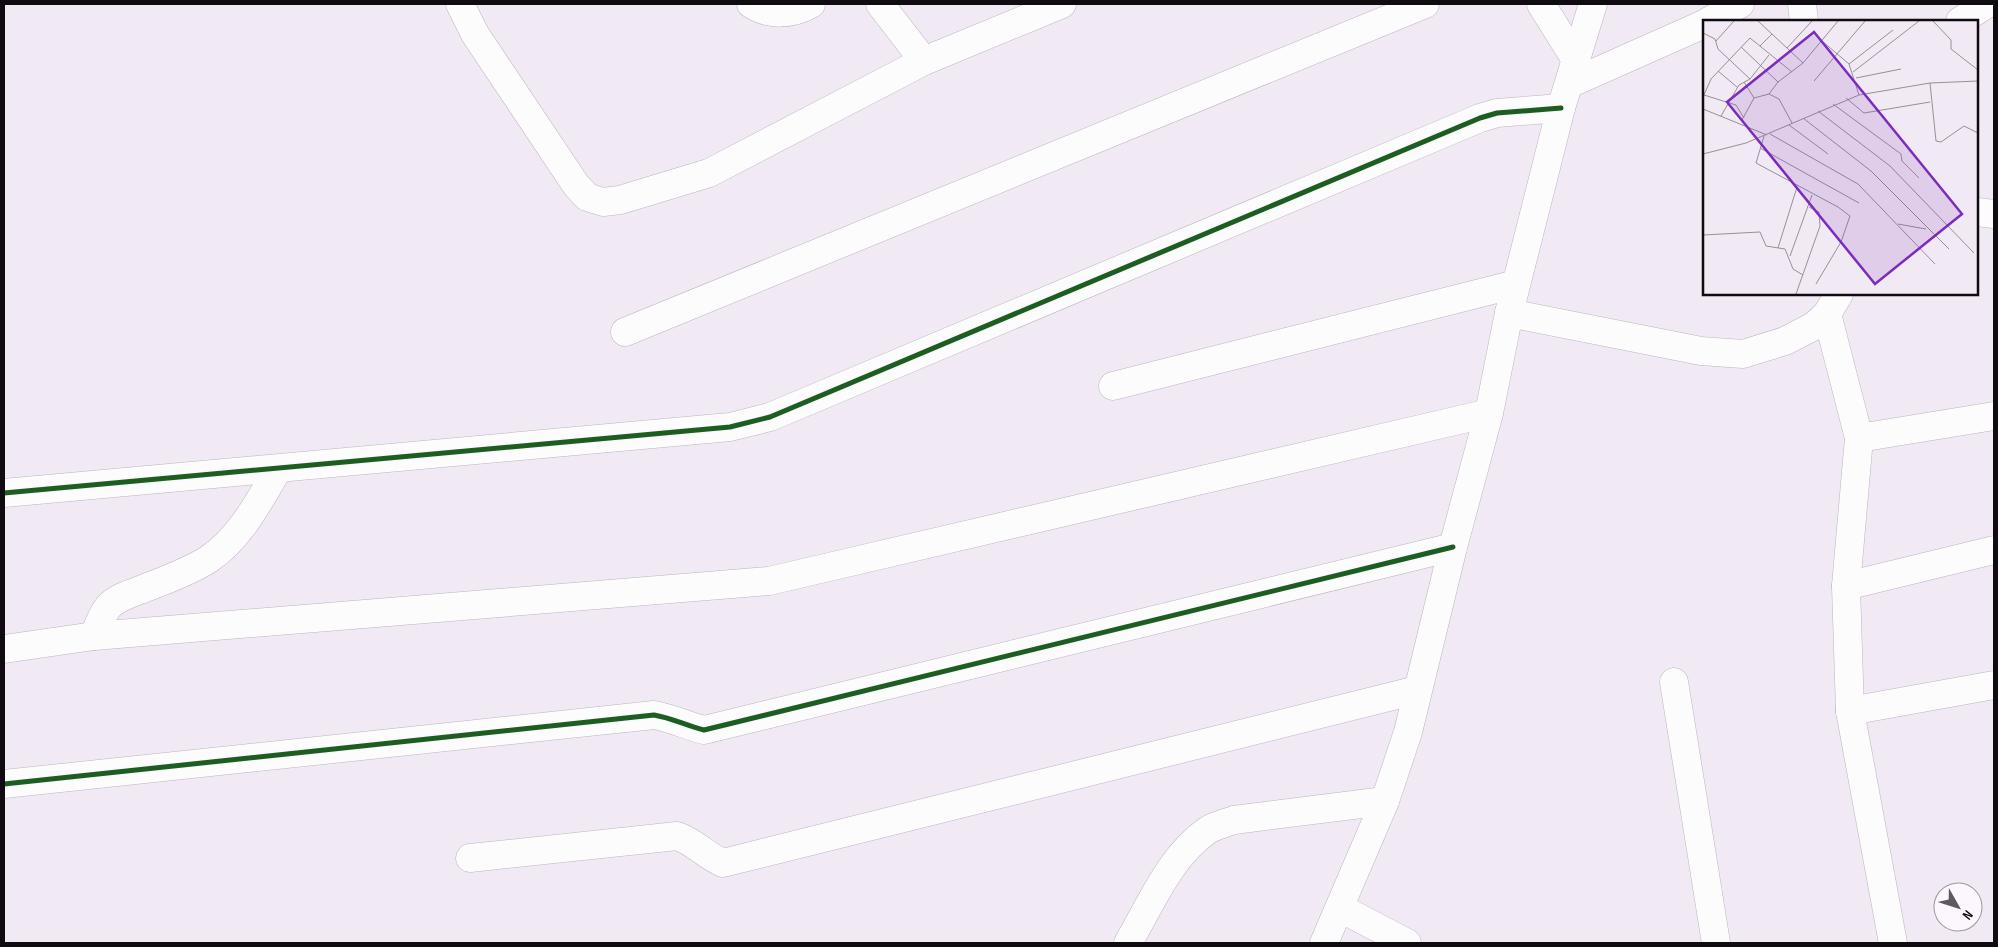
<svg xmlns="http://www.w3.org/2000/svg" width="1998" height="947" viewBox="0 0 1998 947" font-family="'Sofia Sans Condensed',sans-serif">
  <rect width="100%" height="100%" fill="#f1e9f3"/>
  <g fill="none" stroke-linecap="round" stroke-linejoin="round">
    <defs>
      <g id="minor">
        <path d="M460,4L475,34L576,185L587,197L603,202L620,200L709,173L924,61L1062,4"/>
        <path d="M751,4C770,16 791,15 811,4"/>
        <path d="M880,4L924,61"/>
        <path d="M1541,4L1576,60"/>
        <path d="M1802,4L1804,21"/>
        <path d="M1709,21L1740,4"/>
        <path d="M1960,21L1987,4"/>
        <path d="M1569,84L1704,24"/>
        <path d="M1977,212L1994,214"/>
        <path d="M1509,313L1701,351L1743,354L1785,341L1814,326L1827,314L1839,294"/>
        <path d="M1827,314L1859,438L1846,586L1850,711L1893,943"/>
        <path d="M625,332L1425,4"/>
        <path d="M1113,386L1516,284"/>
        <path d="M1859,438L1994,416"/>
        <path d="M4,493L730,427L770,417L1480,118L1497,113L1561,108"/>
        <path d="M1846,586L1994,550"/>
        <path d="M94,636C98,626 102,614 109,606C118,597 132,593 143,589C165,580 189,572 209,559C241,537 259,501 278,469"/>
        <path d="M4,649L94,636L769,581L1489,413"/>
        <path d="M1674,682L1716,943"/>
        <path d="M1850,711L1994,685"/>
        <path d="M4,784L654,715C672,718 687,726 704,730L1453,547"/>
        <path d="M470,858L677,836C695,842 706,856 723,863L1417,690"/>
        <path d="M1340,908L1407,943"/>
        <path d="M1128,943C1151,904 1170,856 1208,830C1216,825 1226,823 1234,820L1385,801"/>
        <path d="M1324,943L1385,801L1408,732L1453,547L1489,413L1509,313L1561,108L1593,4"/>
      </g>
    </defs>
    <use href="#minor" stroke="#bbb5bd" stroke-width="29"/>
    <use href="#minor" stroke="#fdfcfd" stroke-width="28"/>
    <defs>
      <g id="cycleway">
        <path d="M4,493L730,427L770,417L1480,118L1497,113L1561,108"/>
        <path d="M4,784L654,715C672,718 687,726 704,730L1453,547"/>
      </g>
    </defs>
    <use href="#cycleway" stroke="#fcf6fd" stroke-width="8"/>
    <use href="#cycleway" stroke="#1b5e20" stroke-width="5"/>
  </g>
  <g transform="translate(1703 20)">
    <rect width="275" height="275" fill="#f1e9f3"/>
    <path fill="none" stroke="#979098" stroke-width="1" d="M55,1L100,43M230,1L248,20V29L275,50M0,13L12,19L15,29L47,59M13,21L31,1M119,21L146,44L156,75M57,26L69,14M38,27L75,62M84,28L109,1M146,44L190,10M15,51L34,67M150,52L216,1M153,58L198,49M111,61L162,1M227,63L233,121L238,122L261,106L275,113M66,74L75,62L100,43L135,1M1,75L33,85L41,98M0,77L8,59L47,18L89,52M51,78L66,74L76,79L89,103M143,78L161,93L227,82M130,84L198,134L199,141L216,158M0,89L64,115M115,91L187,146L271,233M18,96L36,65L47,59L66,35M100,98L168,151L246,229M39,100L51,78L41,62M86,105L125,134M67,114L155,164L232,244M61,116L53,143L135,187L147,196L138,222L113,264M57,128L156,183M0,134L43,123L156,75L227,63L275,61M195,204L223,209M0,215L57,212L63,226L82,229L90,249L100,255M75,228L94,167M87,236L109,175M93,274L117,206L116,192L106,187"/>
    <path fill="#7b2cbf" fill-opacity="0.15" stroke="#7b2cbf" stroke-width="2.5" d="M111,12L259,194L172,264L24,82Z"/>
    <rect width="275" height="275" fill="none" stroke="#0f0b10" stroke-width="2.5"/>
  </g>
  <rect width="1998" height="947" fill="none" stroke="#0f0b10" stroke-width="10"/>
  <g transform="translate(1958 907) rotate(129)"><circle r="24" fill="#fcf6fd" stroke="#9d989e"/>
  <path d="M0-4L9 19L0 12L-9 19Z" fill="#5e595f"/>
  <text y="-8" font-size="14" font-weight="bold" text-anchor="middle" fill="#0f0b10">N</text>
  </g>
</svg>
